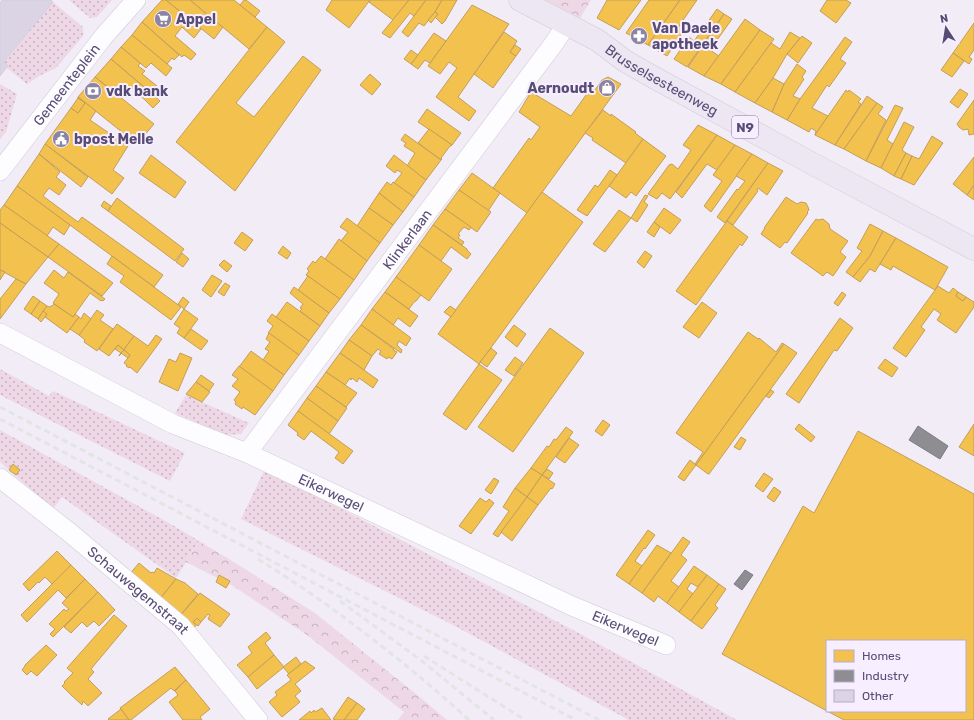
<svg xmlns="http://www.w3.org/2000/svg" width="974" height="720" viewBox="0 0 974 720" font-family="Rubik,sans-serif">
  <defs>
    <pattern id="grass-dots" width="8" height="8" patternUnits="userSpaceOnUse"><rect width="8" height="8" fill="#eed8e6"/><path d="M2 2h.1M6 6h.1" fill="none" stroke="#c4b1bf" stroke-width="1.8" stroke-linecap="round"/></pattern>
    <pattern id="forest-crowns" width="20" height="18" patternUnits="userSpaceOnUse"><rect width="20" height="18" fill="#eed8e6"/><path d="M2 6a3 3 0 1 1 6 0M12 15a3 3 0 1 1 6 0" fill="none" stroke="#c4b1bf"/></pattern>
  </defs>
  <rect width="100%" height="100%" fill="#f2ecf7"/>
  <g fill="url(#grass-dots)">
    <path d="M69,0H112L97,17L90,18Z"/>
    <path d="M53,2L83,27V36L56,68L41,75L27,84L2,64Z"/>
    <path d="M0,84L17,94L6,132L0,139Z"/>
    <path d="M0,369L49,396L53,391L185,453L170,481L0,395Z"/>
    <path d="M186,395L249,423L241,434L226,435L175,413Z"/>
    <path d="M0,430L169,523L199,541L176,578L62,497L53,509L0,462Z"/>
    <path d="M265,469L575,631L737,720H629L453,625L241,519Z"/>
  </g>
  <g fill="url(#forest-crowns)">
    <path d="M545,0H591L580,18Z"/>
    <path d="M199,541L229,559L315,613L421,698L447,720H398L404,712L307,635L233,586L186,562Z"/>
  </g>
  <g fill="#f2c14e" stroke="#c49e5a">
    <path d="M162,0H166L201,29L194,38L182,27L175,36L196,54L191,60L184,55L182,57L142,22Z"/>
    <path d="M166,0H190L223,27L214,39Z"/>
    <path d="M190,0H234L267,27L249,49Z"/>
    <path d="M244,0H246L260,11L255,17L240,5Z"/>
    <path d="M332,0H370L349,28L326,10Z"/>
    <path d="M370,0H409L393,20L369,2Z"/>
    <path d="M409,0H426L414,16L410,13L390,38L382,33Z"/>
    <path d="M426,0H442L435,12L424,26L419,23L408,37L402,32Z"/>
    <path d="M442,0H457L445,21L442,24L435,17L438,14L435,12Z"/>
    <path d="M607,0H641L619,30L597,18Z"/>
    <path d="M649,0H680L648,45L626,33Z"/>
    <path d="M680,0H697L679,26L684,30L667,56L648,45Z"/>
    <path d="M827,0H846L851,3L836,23L820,11Z"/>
    <path d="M472,5L509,24L458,97L476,111L469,121L436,97L457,68L449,62L440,74L428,66Z"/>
    <path d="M717,9L724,14L687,67L674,59L689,37L694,41Z"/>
    <path d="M435,12L438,14L431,23L428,20Z"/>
    <path d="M724,14L732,19L710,50L719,56L704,76L688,67Z"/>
    <path d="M745,19L760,30L721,84L704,76Z"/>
    <path d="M142,22L179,55L174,60L172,58L167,64L132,35Z"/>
    <path d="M974,23V50L969,57L972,59L969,64L953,53Z"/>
    <path d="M267,27L285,42L236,103L254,117L303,56L321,70L235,191L176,142Z"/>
    <path d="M760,30L774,39L735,92L721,84Z"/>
    <path d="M504,32L517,41L510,52L516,56L493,88L474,74Z"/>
    <path d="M790,32L800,38L787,54L773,78L755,103L735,92L771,43L780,49Z"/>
    <path d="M434,33L446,41L430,63L425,60L418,69L411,64Z"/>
    <path d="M132,35L172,68L166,76L151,63L146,68L121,47Z"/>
    <path d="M802,36L812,43L798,63L787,54Z"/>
    <path d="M845,37L852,42L840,59L846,63L829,87L827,85L812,108L828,116L815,135L816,131L811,128L809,132L787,120L800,99Z"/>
    <path d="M515,45L521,49L516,56L510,52Z"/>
    <path d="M121,47L140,63L138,66L145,71L142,74L157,86L151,93L111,59Z"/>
    <path d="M411,50L418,55L411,64L404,59Z"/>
    <path d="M953,53L964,61L952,77L941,70Z"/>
    <path d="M111,59L151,93L160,101L153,108L145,100L131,87L122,98L95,77Z"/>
    <path d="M797,64L806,71L802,77L804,79L793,96L800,99L787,120L772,112L784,84Z"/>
    <path d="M370,74L381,84L372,95L360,85Z"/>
    <path d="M95,77L154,124L137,144L78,97Z"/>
    <path d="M608,77L621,84L527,213L493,188L529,138L531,140L540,127L519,112L531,92L571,116L591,88L595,90L602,80Z"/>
    <path d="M773,78L784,84L772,112L755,103Z"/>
    <path d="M960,89L968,94L958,108L950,102Z"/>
    <path d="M846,90L848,92L849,90L861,99L858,102L861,104L835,145L815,135Z"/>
    <path d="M867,96L877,103L844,149L835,145Z"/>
    <path d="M78,97L96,111L90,120L128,146L113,170L124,178L112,194L45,144L71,108L78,113L85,103L78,98Z"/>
    <path d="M78,98L85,103L78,113L71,108Z"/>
    <path d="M974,100V134L969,135L968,129L963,130L959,127L957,124Z"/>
    <path d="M877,103L883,107L878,114L886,120L866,161L844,149Z"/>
    <path d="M895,105L903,108L887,140L893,144L881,168L866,161Z"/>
    <path d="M427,109L461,133L452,145L418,122Z"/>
    <path d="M603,110L611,116V114L636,132L635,133L643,139L626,163L592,140L593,138L585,133Z"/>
    <path d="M904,122L914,127L902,150L906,153L894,176L881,168Z"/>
    <path d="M698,125L717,135L670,199L662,193L657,199L648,194L669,165L672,164L678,169L691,150L683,145Z"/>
    <path d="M429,129L452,145L451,146H450L441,158L442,159L441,160L418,143Z"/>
    <path d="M405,134L441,160L426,180L407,166L415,153L404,146L406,143L401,140Z"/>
    <path d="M717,135L735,145L717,170L707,164L682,198L676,192Z"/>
    <path d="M932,136L943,143L914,185L901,179L912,156L919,159Z"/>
    <path d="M643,139L666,156L636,196L631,192L626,198L609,186Z"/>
    <path d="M45,144L88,177L81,187L39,154Z"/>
    <path d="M735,145L752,154L711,212L704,206L722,181L713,175Z"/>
    <path d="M906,153L912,156L901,179L894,176Z"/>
    <path d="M39,154L60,172L56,177L66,185L59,195L49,188L43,196L78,222L82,217L163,275L154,287L17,186Z"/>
    <path d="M752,154L768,163L725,223L717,217L737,189L738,190L745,181L736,176Z"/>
    <path d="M151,155L186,182L175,198L139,173Z"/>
    <path d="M394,155L426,180L414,197L394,183L402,173L397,170L395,173L386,166Z"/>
    <path d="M974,157V185L967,195L953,184Z"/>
    <path d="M768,163L783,171L767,195L758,188L757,190L758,191L733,225L727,221Z"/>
    <path d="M610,170L617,175L587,216L577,210L595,185L598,187Z"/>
    <path d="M472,173L500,193L488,211L459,190Z"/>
    <path d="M387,182L391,185L393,182L414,197L403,212L379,193Z"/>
    <path d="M974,185V200L967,195Z"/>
    <path d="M17,186L70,225L64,235L53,227L47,236L4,205Z"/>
    <path d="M459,190L491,212L477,232L445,209Z"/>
    <path d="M542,192L583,222L479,364L438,334Z"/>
    <path d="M379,193L403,212L393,225L369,208Z"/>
    <path d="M645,195L648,196L644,202L648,205L637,222L631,218Z"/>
    <path d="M786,197L797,204L801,202L806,203L808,207L809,210L807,212L808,213L787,243L785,242L780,248L761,234L765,228H764Z"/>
    <path d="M117,198L184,249L175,261L108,211Z"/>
    <path d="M104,201L111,206L108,211L101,206Z"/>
    <path d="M4,205L59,244L48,257L0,223V210Z"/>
    <path d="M369,208L393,225L380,243L357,226Z"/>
    <path d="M664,208L681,220L670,234L654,222Z"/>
    <path d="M445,209L471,227L469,230L464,227L458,234L460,235L458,238L464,242L462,245L433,225Z"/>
    <path d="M619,210L631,218L605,252L593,244Z"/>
    <path d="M347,218L380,243L367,261L341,241L348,232L340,227Z"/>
    <path d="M816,219L818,220L823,219L829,224L830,229L848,241L840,252L846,257L833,276L827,272L823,276L791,253Z"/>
    <path d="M727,221L748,237L742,246L740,244L696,305L676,291Z"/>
    <path d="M654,222L660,227L654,237L647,232Z"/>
    <path d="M0,223L48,257L26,284L0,270Z"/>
    <path d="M870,224L883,231L870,256L853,277L846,272L862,251L857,248Z"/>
    <path d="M433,225L467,249V250L471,254L467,259L451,247L441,261L419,245Z"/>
    <path d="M883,231L896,238L875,272L870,269L860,282L853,277L870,256Z"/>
    <path d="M242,232L253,240L245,251L234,243Z"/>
    <path d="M896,238L948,267L935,290L893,266L891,270L880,264Z"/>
    <path d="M339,239L367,261L354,280L325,259Z"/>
    <path d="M59,244L113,283L102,296L48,257Z"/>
    <path d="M419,245L452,269L429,301L396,277Z"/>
    <path d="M283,246L291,253L287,259L278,253Z"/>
    <path d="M645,251L652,256L644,268L637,262Z"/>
    <path d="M182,253L189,259L183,267L176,262Z"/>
    <path d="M112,256L181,307L171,320L120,282L124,276L107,264Z"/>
    <path d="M321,256L354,280L340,299L306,275L309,271L307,269L313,261L315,263Z"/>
    <path d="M224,260L232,266L227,272L219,265Z"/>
    <path d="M0,270L5,272L0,280Z"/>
    <path d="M54,270L64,278L68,272L105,299L103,301L102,300L101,301L90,293L73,317L53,303L59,294L44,283Z"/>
    <path d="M212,275L222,281L211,297L202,290Z"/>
    <path d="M308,276L340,299L329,313L298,290Z"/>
    <path d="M396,277L421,295L416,301L414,302L409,309L385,292Z"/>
    <path d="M16,279L26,284L0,319V299Z"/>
    <path d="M225,283L230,286L224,296L218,292Z"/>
    <path d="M938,286L949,293L953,288L958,292L956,296L963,301L966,297L974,302V307L956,333L937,320L941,314L934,309L921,327L925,330L906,357L893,348Z"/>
    <path d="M294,287L329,313L320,326L300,311L302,309L300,308L303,304L290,293Z"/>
    <path d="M385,292L418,316L410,327L398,318L393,325L372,309Z"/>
    <path d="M842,292L846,295L838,306L834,303Z"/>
    <path d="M958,292L966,297L963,301L956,296Z"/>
    <path d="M33,296L40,301L31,314L24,309Z"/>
    <path d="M183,297L189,302L184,309L178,304Z"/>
    <path d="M40,301L47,306L38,319L31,314Z"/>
    <path d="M287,302L320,326L309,341L276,317Z"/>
    <path d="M702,302L717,313L699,338L683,327Z"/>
    <path d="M54,304L73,317L75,314L79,317L67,333L45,317L47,314L43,311L47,306L49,307L51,306H52Z"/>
    <path d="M450,306L456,310L451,317L444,312Z"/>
    <path d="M184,309L198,319L184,338L177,333L180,328L174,324Z"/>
    <path d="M372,309L411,338L406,346L399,341L397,345L402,350L401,353L361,325Z"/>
    <path d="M97,310L104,315L100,320L113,329L97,351L84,342L85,340L79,335Z"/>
    <path d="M43,311L47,314L41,322L38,319Z"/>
    <path d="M84,313L91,319L79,335L70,329L79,317L81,319Z"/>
    <path d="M272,314L309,341L299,355L268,333L273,326L267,321Z"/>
    <path d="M840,318L853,328L837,351L834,350L799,403L786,394Z"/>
    <path d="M117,324L134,336L119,356L124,350L118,345L109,356L99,349Z"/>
    <path d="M361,325L394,349L393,350L397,352L392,359L388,357L387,359L379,354L381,351L378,349L372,356L349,340Z"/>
    <path d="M514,325L526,334L517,347L505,337Z"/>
    <path d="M550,328L584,353L513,452L478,427Z"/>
    <path d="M191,329L208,341L201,350L184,338Z"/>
    <path d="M748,332L758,339L759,338L776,352L782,343L784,344L696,465L695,464L703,452L676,433Z"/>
    <path d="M269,333L299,355L284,375L263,360L269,351L265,349L270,342L266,339Z"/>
    <path d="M156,335L162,339L137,373L130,367L129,368L126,366L127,365L124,363L130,355L124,350L119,356L134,336L148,346Z"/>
    <path d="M349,340L372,356L364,370L340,353Z"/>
    <path d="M784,344L797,353L709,474H708L696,465Z"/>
    <path d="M118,345L124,350L121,353L115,349Z"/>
    <path d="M491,348L497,353L487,367L480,362Z"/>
    <path d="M124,350L130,355L128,358L121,353Z"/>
    <path d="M251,351L284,375L273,391L239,367Z"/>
    <path d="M180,353L192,358L178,391L159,382L169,359L176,362Z"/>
    <path d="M340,353L378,380L373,388L359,378L357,382L352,378L351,380L350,378L345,385L326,372Z"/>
    <path d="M515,357L523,363L514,376L505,370Z"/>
    <path d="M885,359L898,368L892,377L878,368Z"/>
    <path d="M479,364L502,380L466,430L443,414Z"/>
    <path d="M239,366L273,391L255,415L243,407L242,409L235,404L236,402L234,400L240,392L232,386L238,379L232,375Z"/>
    <path d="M326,372L357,393L346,407L316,386Z"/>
    <path d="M201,375L214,384L209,391L196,382Z"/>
    <path d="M196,382L210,392L202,402L186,394Z"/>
    <path d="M316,386L347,408L338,421L307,398Z"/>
    <path d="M771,390L774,392L769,398L766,396Z"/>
    <path d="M307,398L338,421L329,434L298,411Z"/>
    <path d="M298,411L353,451L343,464L335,458L339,452L311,431L304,440L297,435L298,433L288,425Z"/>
    <path d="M603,420L610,425L602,436L595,431Z"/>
    <path d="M799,424L815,437L811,442L795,429Z"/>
    <path d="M974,424V456L959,447Z"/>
    <path d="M566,427L573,432L542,475L531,468L547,446L549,447L554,439L556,440Z"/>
    <path d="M858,431L974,494V720H844L827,711H965V641H827V711L722,654L803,506L814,513Z"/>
    <path d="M741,437L746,440L740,450L734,447Z"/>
    <path d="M569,438L579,445L565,463L556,457Z"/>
    <path d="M690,460L696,465L684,481L678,477Z"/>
    <path d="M13,464L20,470L16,475L9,470Z"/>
    <path d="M531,468L542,475L527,497L515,488Z"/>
    <path d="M547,469L553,473L549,479L542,475Z"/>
    <path d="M764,473L773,479L763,492L755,486Z"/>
    <path d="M542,475L555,484L552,489L551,488L538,505L527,497Z"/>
    <path d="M494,478L499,481L491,494L485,490Z"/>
    <path d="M774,487L781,492L774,502L767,497Z"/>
    <path d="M515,488L527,497L498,537L493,534L509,511L503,507Z"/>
    <path d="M527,497L538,505L512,541L501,532Z"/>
    <path d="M480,498L486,502L489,499L494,503L471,534L459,526Z"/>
    <path d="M648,530L655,535L645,549L644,548L635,561L642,566L629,584L616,575Z"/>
    <path d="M683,537L690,542L681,555L687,560L671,581L679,587L667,603L658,596L654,602L642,593Z"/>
    <path d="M657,545L671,553L642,593L629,584Z"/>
    <path d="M57,551L71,565L52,584L45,577L39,583L38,582L29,591L23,584Z"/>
    <path d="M139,563L151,573L152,572L154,573L157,568L176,579L159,600L129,575Z"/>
    <path d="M71,565L85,579L66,598L58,590L27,622L21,615Z"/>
    <path d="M694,566L707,575L698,587L691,583L687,589L693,594L679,612L667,603Z"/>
    <path d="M219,575L230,581L226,588L216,582Z"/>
    <path d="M707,575L719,584L691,621L679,612Z"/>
    <path d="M85,579L98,592L53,637L50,634L55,629L49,624L64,609L66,611L69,609L62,603Z"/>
    <path d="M176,579L185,583L198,594L179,617L159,600Z"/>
    <path d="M719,584L726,589L715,605L718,608L702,629L691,621Z"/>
    <path d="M98,592L115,610L99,626L94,621L87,627L82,622L71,633L64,627Z"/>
    <path d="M200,593L230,614L220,627L208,619L210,615L208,614L201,622L197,618L193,622L197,624L193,629L179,617Z"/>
    <path d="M114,615L127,626L91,669L94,672L88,679L102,693L88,706L83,701L82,705L70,694L62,686L65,683L64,682L73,673L67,668Z"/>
    <path d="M197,618L201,622L198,626L193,622Z"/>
    <path d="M266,632L271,638L265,643L274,655L248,677L237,665L252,653L248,647Z"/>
    <path d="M46,645L57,655L37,676L31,671L27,675L22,670L25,666V665Z"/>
    <path d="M274,655L284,667L257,689L248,677Z"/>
    <path d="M296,657L301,664L289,674L283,667Z"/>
    <path d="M305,661L315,668L295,684L301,691L295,696L300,702L282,717L269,702L277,695L275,692L291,680L287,675Z"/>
    <path d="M175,667L186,680L174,691L171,688L131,720H129L120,708Z"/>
    <path d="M186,680L210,709L200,717L202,720H183L169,702L178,695L175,691Z"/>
    <path d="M348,697L357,703L344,720H336L333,719Z"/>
    <path d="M357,703L365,709L357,720H344Z"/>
    <path d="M322,708L331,720H299L310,711L311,713L314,710L315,712Z"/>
    <path d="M121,709L129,720H109L108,719Z"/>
  </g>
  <g fill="#8d8d92" stroke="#7d7a8a">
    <path d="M918,426L948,446L940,459L909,440Z"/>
    <path d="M745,570L753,575L742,590L734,584Z"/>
  </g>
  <g fill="#dad4e4" stroke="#d5cee0">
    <path d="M2,0H51L53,2L0,66V3Z"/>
    <path d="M4,62L8,66L0,76V66Z"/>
  </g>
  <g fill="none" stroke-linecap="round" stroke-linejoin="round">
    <defs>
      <g id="minor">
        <path id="s1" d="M0,171L104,36L136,0"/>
        <path id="s2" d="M0,333L173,424L247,453L572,606L666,645"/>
        <path id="s3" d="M247,453L555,42L566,25"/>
        <path id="s4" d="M0,478L69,532L181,626L258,720"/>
      </g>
      <g id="primary">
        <path id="s5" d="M520,0L597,40L625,61L653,77L813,164L974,249"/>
      </g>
    </defs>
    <use href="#minor" stroke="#cfcad8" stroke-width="20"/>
    <use href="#primary" stroke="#cfcad8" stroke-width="23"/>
    <use href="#minor" stroke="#fdfcfe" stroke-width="19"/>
    <use href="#primary" stroke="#ede6f3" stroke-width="22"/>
    <g stroke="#e2e5e4" stroke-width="3" stroke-dasharray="6 4" stroke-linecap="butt">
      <path d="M0,407L599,720"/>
      <path d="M0,419L576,720"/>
      <path d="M258,559C291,580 323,601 354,625C394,655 432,686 469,720"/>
      <path d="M340,601L422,661L494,720"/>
      <path d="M424,656L525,720"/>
    </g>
  </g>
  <defs>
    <symbol id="supermarket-disc" viewBox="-11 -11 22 22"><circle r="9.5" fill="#8d84a3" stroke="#f7efff"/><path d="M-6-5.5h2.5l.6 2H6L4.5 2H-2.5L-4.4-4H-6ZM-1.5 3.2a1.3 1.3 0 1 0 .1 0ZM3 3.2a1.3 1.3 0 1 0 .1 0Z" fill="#fff"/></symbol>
    <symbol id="pharmacy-disc" viewBox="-11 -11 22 22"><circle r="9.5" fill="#8d84a3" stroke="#f7efff"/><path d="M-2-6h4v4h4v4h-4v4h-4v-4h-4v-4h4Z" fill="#fff"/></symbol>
    <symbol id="shop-disc" viewBox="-11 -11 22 22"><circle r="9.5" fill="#8d84a3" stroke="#f7efff"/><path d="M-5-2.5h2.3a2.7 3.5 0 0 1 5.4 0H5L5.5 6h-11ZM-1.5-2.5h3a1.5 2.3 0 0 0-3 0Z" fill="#fff"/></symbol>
    <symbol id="bank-disc" viewBox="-11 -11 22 22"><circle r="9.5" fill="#8d84a3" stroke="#f7efff"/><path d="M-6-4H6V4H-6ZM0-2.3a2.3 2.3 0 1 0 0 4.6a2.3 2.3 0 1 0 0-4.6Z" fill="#fff"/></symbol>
    <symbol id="civic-disc" viewBox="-11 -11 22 22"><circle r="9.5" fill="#8d84a3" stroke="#f7efff"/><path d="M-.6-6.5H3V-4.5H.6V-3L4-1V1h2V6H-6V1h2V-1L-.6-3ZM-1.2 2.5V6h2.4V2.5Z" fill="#fff"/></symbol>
  </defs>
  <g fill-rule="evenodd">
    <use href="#supermarket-disc" x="153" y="9" width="20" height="20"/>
    <use href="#pharmacy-disc" x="629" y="26" width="20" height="20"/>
    <use href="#shop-disc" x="597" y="78" width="20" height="20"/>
    <use href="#bank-disc" x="83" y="81" width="20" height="20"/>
    <use href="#civic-disc" x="51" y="129" width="20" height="20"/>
  </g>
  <g text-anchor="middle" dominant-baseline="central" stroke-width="4" stroke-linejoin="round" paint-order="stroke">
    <rect fill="#f7efff" stroke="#877d9f" stroke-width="1" x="732" y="116" width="26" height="22" rx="3"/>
    <g font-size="13" font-weight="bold" fill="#574c76">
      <text x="745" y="127">N9</text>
    </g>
    <g font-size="14" font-weight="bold" fill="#574c76" stroke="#f7efff" text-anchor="start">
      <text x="176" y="19">Appel</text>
      <text x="652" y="28">Van Daele<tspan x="652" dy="16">apotheek</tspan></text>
      <text x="594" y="88" text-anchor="end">Aernoudt</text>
      <text x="106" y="91">vdk bank</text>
      <text x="74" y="139">bpost Melle</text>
    </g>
    <g font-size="14" fill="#574c76" stroke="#f7efff">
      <text stroke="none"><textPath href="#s5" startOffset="163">Brusselsesteenweg</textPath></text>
      <text stroke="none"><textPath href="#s1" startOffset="109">Gemeenteplein</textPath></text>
      <text stroke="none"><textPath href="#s3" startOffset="267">Klinkerlaan</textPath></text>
      <text stroke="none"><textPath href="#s2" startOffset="368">Eikerwegel</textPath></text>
      <text stroke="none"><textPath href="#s4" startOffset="178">Schauwegemstraat</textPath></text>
      <text stroke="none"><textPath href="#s2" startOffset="692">Eikerwegel</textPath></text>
    </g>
  </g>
  <rect x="826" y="640" width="140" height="72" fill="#f7efff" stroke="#b7aec8"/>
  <rect x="834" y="650" width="20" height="12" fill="#f2c14e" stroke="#b7aec8"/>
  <text x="862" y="660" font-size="12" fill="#574c76">Homes</text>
  <rect x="834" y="670" width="20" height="12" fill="#8d8d92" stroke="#b7aec8"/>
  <text x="862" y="680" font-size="12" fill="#574c76">Industry</text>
  <rect x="834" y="690" width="20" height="12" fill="#dad4e4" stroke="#b7aec8"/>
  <text x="862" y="700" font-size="12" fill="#574c76">Other</text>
  <g transform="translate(946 28) rotate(348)" stroke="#f7efff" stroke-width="3" paint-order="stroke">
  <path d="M0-3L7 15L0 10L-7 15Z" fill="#574c76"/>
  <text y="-6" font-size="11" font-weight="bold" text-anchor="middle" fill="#574c76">N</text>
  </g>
</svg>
